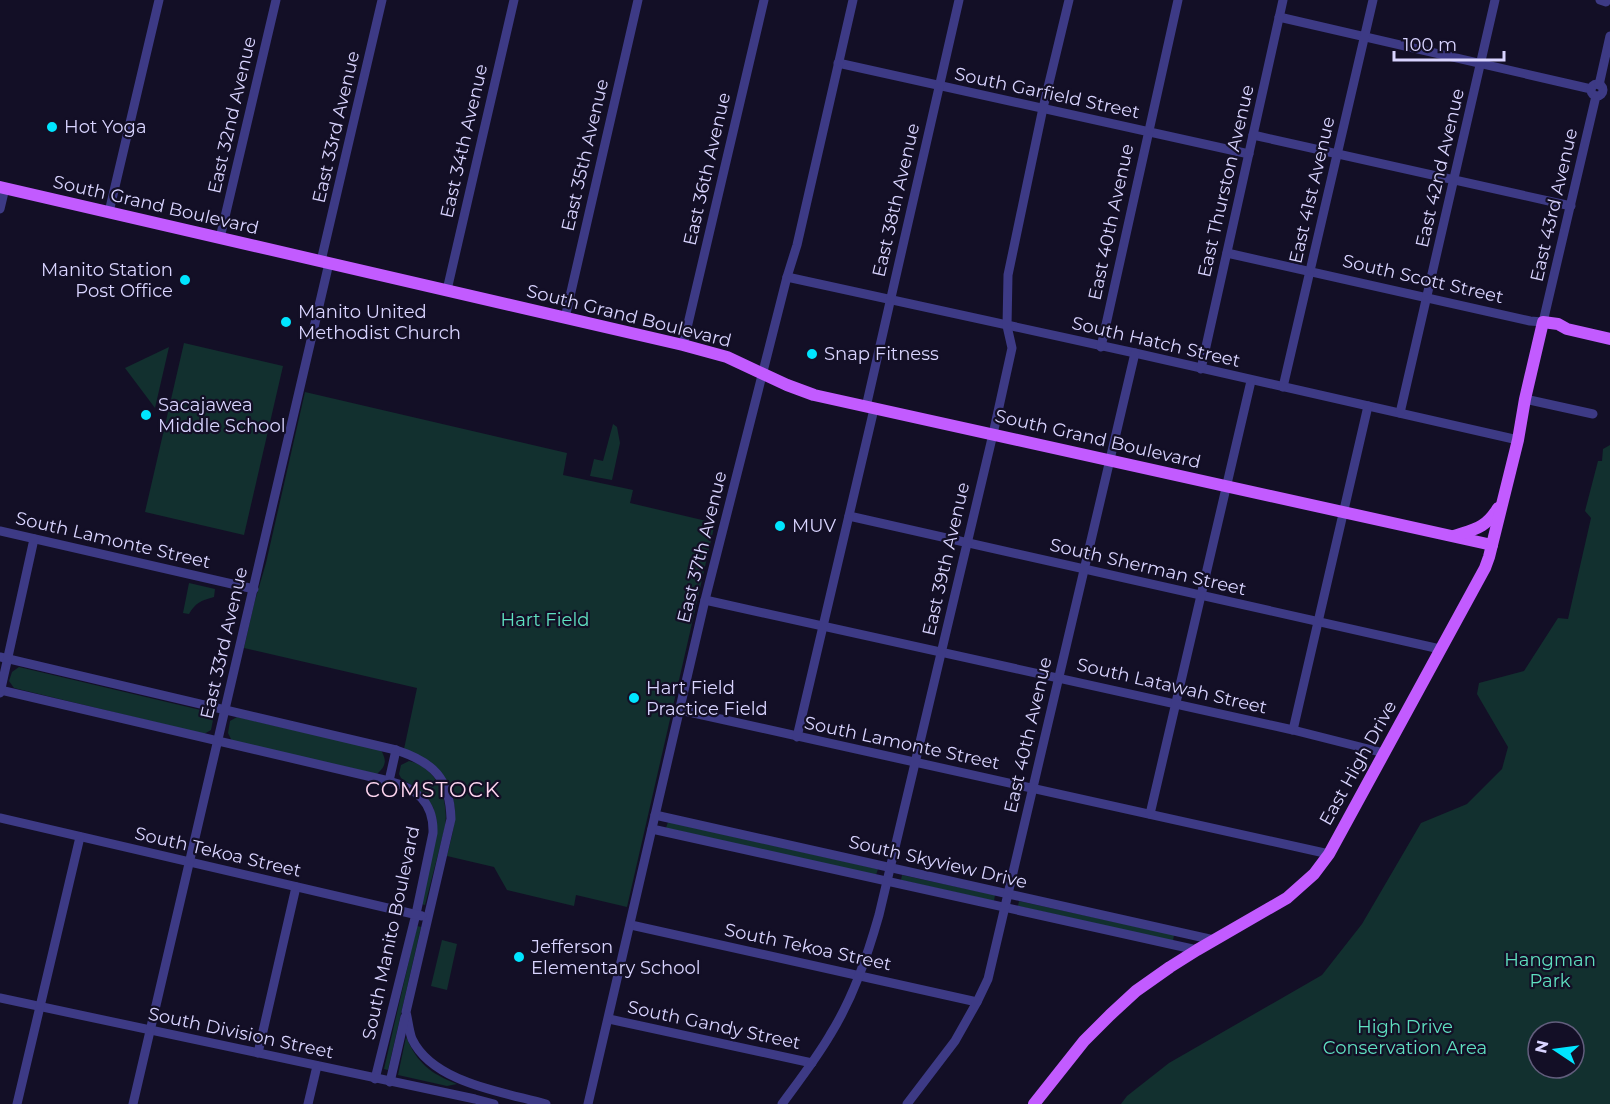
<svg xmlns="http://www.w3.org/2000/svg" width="1610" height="1104" viewBox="0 0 1610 1104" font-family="Montserrat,sans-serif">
  <rect width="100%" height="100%" fill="#130f26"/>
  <g fill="#12302f" fill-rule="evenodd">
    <path d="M184,343L283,366L244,535L145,512Z"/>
    <path d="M169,347L155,408L125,368Z"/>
    <path d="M305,392L567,453L563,475L633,490L630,503L715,523L627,907L576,895L574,906L507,890L494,867L447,856C452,835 460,811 450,790C447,783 412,757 404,749L417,688L244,648L254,604L266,563Z"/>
    <path d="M613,424L617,427L620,443L612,480L590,476L594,459L603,461Z"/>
    <path d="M1610,445V1104H1121L1127,1096L1169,1063L1322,975L1362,924L1421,823L1467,804L1502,769L1508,747L1477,694L1479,683L1524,671L1558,618L1568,619L1591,518L1585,511L1598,461H1602L1603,449ZM1538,1032H1574V1068H1538Z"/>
    <path d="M189,583L215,589L214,597C202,600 195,603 189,614L183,613Z"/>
    <path d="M19,667L209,712L213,720L211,730L204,734L14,688L9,681L12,672Z"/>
    <path d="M237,717L381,750C387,761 386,766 377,774L232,741L228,733L230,721Z"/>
    <path d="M409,761C438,767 449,801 445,827L425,905L421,904L437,822L435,814L433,807L423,793L401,778L399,774L401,765Z"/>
    <path d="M668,822L878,869L876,875L666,828Z"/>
    <path d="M902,875L995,895L994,901L901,880Z"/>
    <path d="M1019,901L1174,935L1173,941L1018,906Z"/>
    <path d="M417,926L421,927L388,1070L384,1069Z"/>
    <path d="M442,940L457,944L447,990L431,986Z"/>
    <path d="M406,1037C418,1064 430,1073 457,1084L447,1086L398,1075Z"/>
  </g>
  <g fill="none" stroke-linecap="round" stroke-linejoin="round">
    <g stroke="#3d3a85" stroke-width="9">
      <path d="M1600,0L1606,2"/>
      <path d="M1279,17L1591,89"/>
      <path d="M838,63L1249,154"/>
      <circle cx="1597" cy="90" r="6"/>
      <path d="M1599,85L1610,36"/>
      <path d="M1253,135L1571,206"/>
      <path d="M0,209L5,188"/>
      <path d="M109,212L159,0"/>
      <path d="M220,238L276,0"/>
      <path d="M1227,253L1530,321L1543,322L1596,96"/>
      <path d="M321,261L382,0"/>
      <path d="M787,277L1135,353L1518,440"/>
      <path d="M447,290L514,0"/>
      <path d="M565,318L638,0"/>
      <path d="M683,345L764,0"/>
      <path d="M1101,347L1178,0"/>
      <path d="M1201,369L1283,0"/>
      <path d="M1283,387L1373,0"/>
      <path d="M1525,399L1593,414"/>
      <path d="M866,407L959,0"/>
      <path d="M1400,413L1495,0"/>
      <path d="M849,516L1440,649"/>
      <path d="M0,531L254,589"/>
      <path d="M705,600L1293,730L1384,753"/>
      <path d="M0,657L396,750C433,762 450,778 451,819L406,1012C408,1020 409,1031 412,1039C433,1083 503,1092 546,1104"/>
      <path d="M0,690L389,781C416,788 434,802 433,833L416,914L375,1079"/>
      <path d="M0,693L34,539"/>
      <path d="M680,710L1329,854"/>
      <path d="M1293,730L1368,406"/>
      <path d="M797,737L874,409"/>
      <path d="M389,781L396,750"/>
      <path d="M1150,814L1251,381"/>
      <path d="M655,815L1214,940"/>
      <path d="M0,818L422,916"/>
      <path d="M652,829L1197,950"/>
      <path d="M631,925L977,1002"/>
      <path d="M0,998L475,1099L494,1104"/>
      <path d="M609,1019L812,1063"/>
      <path d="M258,1053L296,887"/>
      <path d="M390,1082L405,1017"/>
      <path d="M17,1104L80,837"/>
      <path d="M133,1104L329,263"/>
      <path d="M308,1104L317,1066"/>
      <path d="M588,1104L705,600L787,277L797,245L853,0"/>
      <path d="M782,1104C798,1082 816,1059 830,1035C853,998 867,957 879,915L993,434L1012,348L1007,326L1008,275L1043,108L1069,0"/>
      <path d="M907,1104L955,1041L977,1002L988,979L1135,353"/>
    </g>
    <g stroke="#c25bff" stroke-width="12">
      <path d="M0,187L683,345L727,357L787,385L814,395L1492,545"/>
      <path d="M1454,536C1475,529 1486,528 1498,508"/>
      <path d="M1034,1104L1084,1041L1110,1015L1136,991L1170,967L1197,950L1287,898L1314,874L1329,854L1485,568L1489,557L1518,440L1525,399L1543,322L1558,324L1567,329L1610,339"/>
    </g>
  </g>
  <g fill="#00e5ff" stroke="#130f26" stroke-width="2">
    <circle cx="52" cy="127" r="6"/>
    <circle cx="185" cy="280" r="6"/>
    <circle cx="286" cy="322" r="6"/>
    <circle cx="812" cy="354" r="6"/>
    <circle cx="146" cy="415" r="6"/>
    <circle cx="780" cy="526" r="6"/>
    <circle cx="634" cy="698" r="6"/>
    <circle cx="519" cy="957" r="6"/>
  </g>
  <g text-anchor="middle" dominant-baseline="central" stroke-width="4.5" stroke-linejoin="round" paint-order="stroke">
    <g font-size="18" fill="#d9d4ff" stroke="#130f26">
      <text transform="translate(1047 93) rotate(12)">South Garfield Street</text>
      <text transform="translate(232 115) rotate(-77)">East 32nd Avenue</text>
      <text transform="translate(336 127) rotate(-77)">East 33rd Avenue</text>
      <text transform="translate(464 141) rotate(-77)">East 34th Avenue</text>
      <text transform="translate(585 155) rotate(-77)">East 35th Avenue</text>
      <text transform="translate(1440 168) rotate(-77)">East 42nd Avenue</text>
      <text transform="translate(707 169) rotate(-77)">East 36th Avenue</text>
      <text transform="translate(1226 181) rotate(-77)">East Thurston Avenue</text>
      <text transform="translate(1312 190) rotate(-77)">East 41st Avenue</text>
      <text transform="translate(896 200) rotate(-77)">East 38th Avenue</text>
      <text transform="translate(156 205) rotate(13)">South Grand Boulevard</text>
      <text transform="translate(1554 205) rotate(-77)">East 43rd Avenue</text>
      <text transform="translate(1111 222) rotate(-78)">East 40th Avenue</text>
      <text transform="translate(1423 279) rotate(13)">South Scott Street</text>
      <text transform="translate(629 316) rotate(14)">South Grand Boulevard</text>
      <text transform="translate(1156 342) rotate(13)">South Hatch Street</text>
      <text transform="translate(1098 439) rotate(13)">South Grand Boulevard</text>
      <text transform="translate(113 540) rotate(13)">South Lamonte Street</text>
      <text transform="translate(702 547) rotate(-76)">East 37th Avenue</text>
      <text transform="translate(946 559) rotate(-77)">East 39th Avenue</text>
      <text transform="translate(1148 567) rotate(13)">South Sherman Street</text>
      <text transform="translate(224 643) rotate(-77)">East 33rd Avenue</text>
      <text transform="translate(1172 686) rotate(13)">South Latawah Street</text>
      <text transform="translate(1028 735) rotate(-77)">East 40th Avenue</text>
      <text transform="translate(902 743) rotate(12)">South Lamonte Street</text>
      <text transform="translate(1358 763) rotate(-61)">East High Drive</text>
      <text transform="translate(218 852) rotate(13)">South Tekoa Street</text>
      <text transform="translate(938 862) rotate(13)">South Skyview Drive</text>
      <text transform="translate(391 933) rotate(-78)">South Manito Boulevard</text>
      <text transform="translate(808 947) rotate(12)">South Tekoa Street</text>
      <text transform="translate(714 1025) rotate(12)">South Gandy Street</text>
      <text transform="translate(241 1033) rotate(12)">South Division Street</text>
    </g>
    <g font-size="18" fill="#d9d4ff" stroke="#130f26" text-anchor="start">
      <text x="64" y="127">Hot Yoga</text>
      <text x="173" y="270" text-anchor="end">Manito Station<tspan x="173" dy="21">Post Office</tspan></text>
      <text x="298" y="312">Manito United<tspan x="298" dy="21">Methodist Church</tspan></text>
      <text x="824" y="354">Snap Fitness</text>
      <text x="158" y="405">Sacajawea<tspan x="158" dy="21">Middle School</tspan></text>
      <text x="792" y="526">MUV</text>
      <text x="646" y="688">Hart Field<tspan x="646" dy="21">Practice Field</tspan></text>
      <text x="531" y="947">Jefferson<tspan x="531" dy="21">Elementary School</tspan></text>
    </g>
    <g font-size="18" fill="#5fe0c0" stroke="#130f26">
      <text x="545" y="620">Hart Field</text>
      <text x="1550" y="960">Hangman<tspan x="1550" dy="21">Park</tspan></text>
      <text x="1405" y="1027">High Drive<tspan x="1405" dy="21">Conservation Area</tspan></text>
    </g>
    <g font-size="21" letter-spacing="1.5" fill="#ffd6f0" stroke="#130f26">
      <text x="433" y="789">COMSTOCK</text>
    </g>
  </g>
  <g transform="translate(1556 1050) rotate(283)"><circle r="28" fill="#130f26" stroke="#625e7d" stroke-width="1.5"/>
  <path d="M0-4.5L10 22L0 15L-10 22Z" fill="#00e5ff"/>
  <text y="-9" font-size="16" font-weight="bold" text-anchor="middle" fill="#d9d4ff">N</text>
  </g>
  <path d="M1394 51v9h110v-9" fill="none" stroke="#d9d4ff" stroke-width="3"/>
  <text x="1403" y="51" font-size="18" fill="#d9d4ff" stroke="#130f26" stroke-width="4.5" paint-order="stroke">100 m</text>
</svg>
